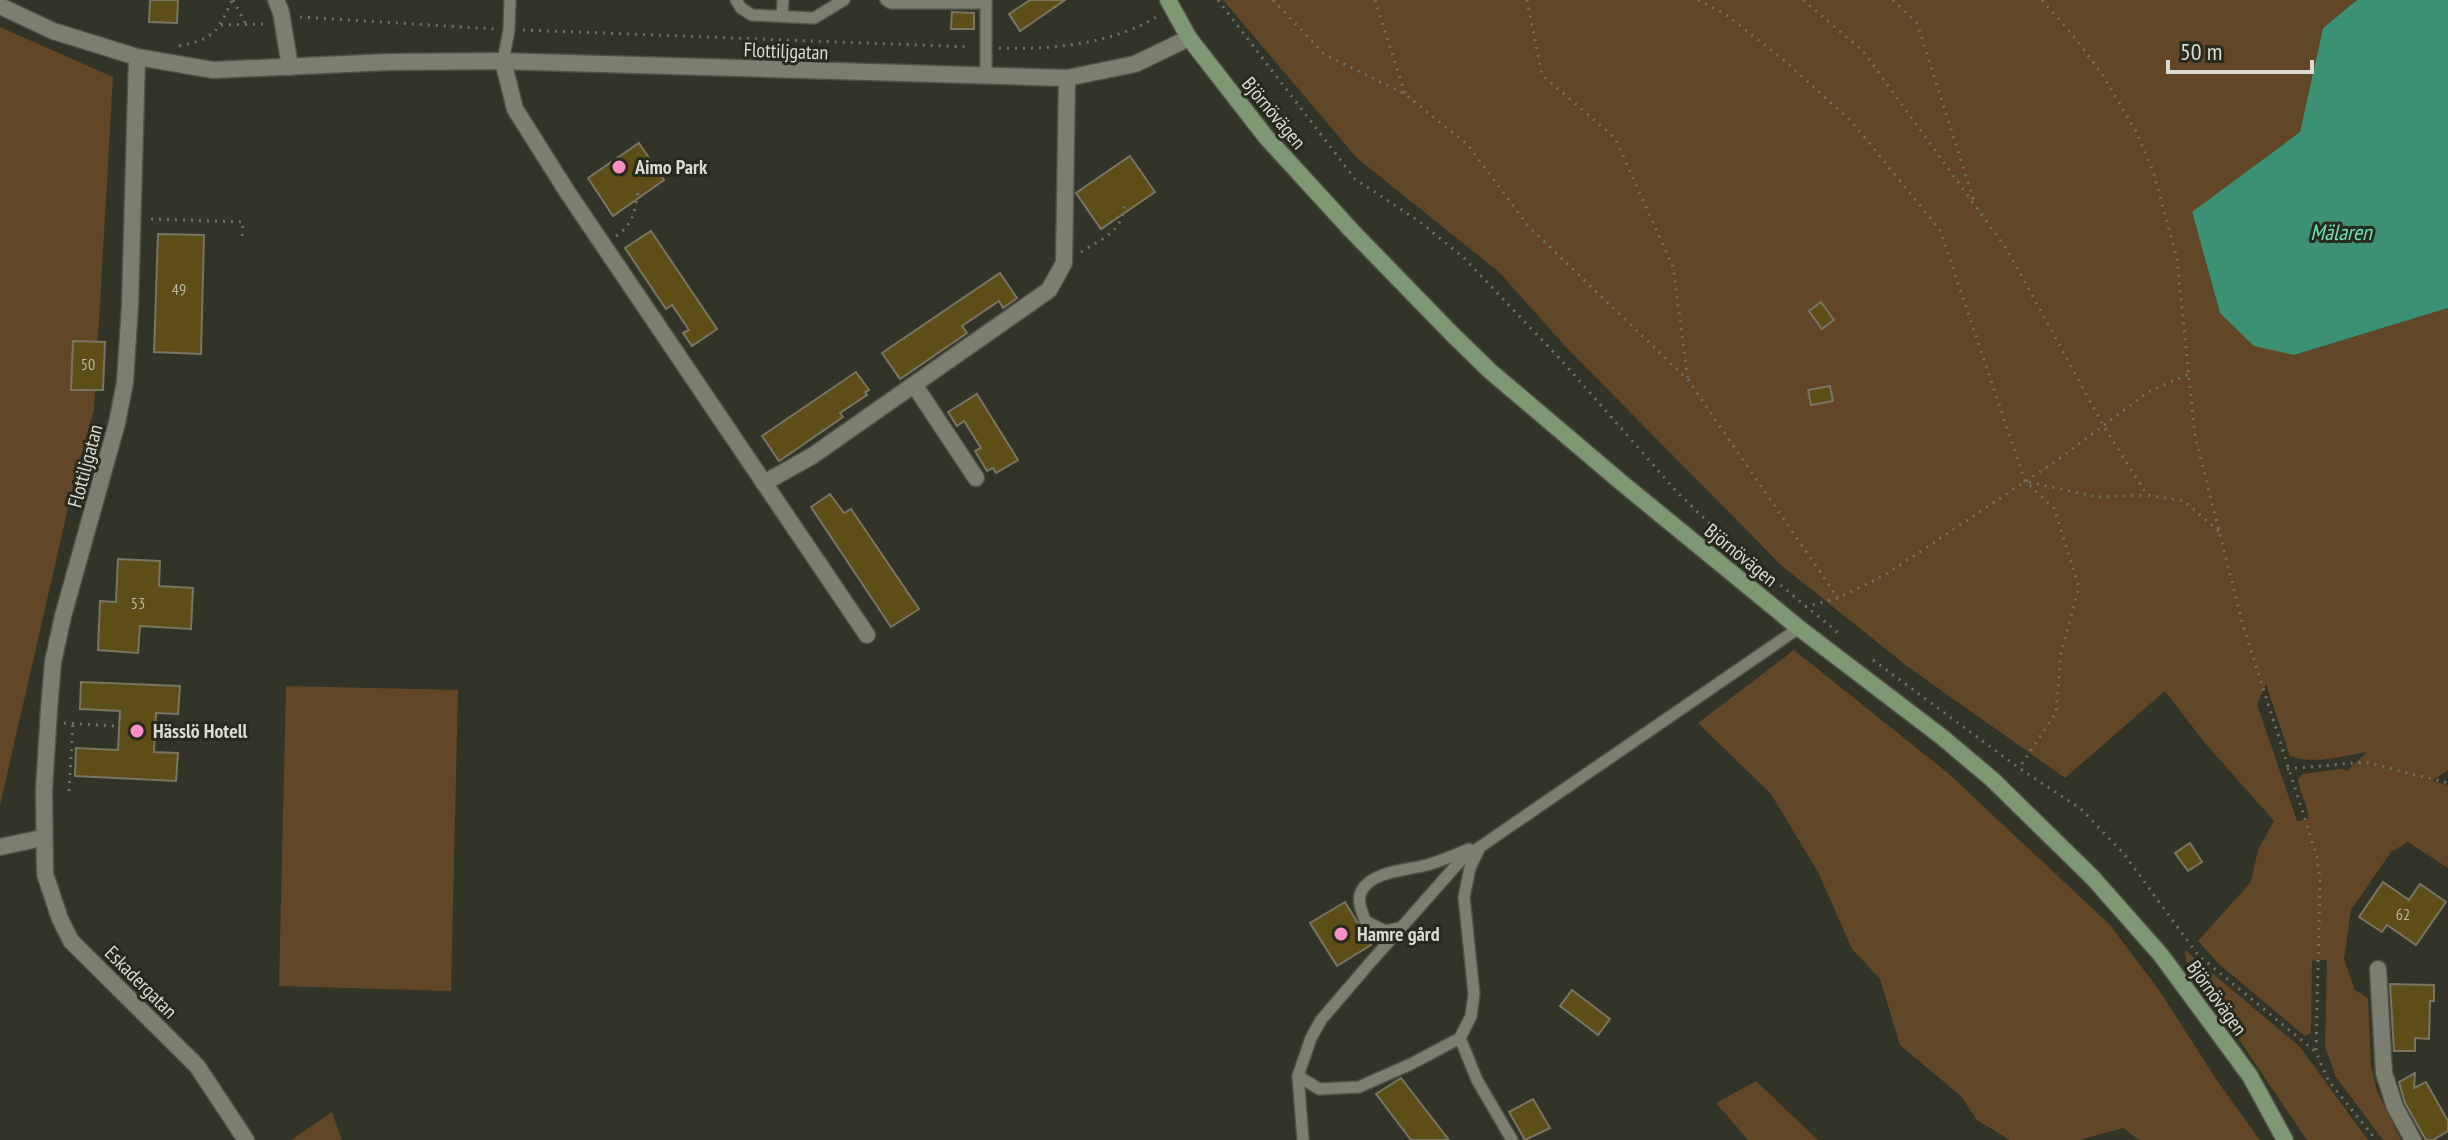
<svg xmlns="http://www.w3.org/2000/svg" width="2448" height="1140" viewBox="0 0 2448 1140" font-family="'PT Sans Narrow',sans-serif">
  <rect width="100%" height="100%" fill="#313427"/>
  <g fill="#624628" fill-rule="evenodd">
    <path d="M1223,0H2357L2323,28L2300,132L2192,213L2220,313L2294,355L2448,308V770L2432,781L2448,785V868L2408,842L2391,852L2351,910L2344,959L2355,990L2368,998L2371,1065L2377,1091L2401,1140H2383L2336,1077L2325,1047L2327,960L2312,961L2311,1033L2305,1036L2220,965L2198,941L2251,882L2258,850L2274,821L2205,743L2165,691L2065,778L1908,667L1781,565L1565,346L1500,273L1357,158ZM2266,684L2290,756C2316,765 2341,756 2367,752L2347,771L2340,769L2302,774L2298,779C2299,793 2309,805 2308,820L2297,821L2257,704Z"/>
    <path d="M0,27L113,77L94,409L75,478L0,805Z"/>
    <path d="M1794,650L1949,774L2110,925L2159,990L2218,1082L2260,1140H2139L2123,1128L2079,1140H2010L1977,1120L1961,1096L1900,1045L1880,979L1852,949L1818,872L1771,794L1698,723Z"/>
    <path d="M286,686L458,690L451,991L279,986Z"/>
    <path d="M2185,950L2300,1047L2368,1140H2307L2186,961Z"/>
    <path d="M1756,1081L1818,1140H1748L1716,1103Z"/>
    <path d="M332,1112L342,1140H291Z"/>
  </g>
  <path fill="#3c9073" d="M2357,0H2448V308L2294,355L2254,346L2220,313L2192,212L2300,132L2323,28Z"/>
  <g fill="#5d4d16" stroke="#797465" stroke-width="2">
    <path d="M150,0H178L177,23L149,22Z"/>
    <path d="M1030,0H1065L1020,31L1009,14Z"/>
    <path d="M952,12L974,13V29H951Z"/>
    <path d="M639,143L664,180L613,216L588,178Z"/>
    <path d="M1130,156L1155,192L1101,229L1076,193Z"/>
    <path d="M651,231L717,329L692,346L683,333L689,330L672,305L666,309L625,248Z"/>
    <path d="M158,234L204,235L201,354L154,352Z"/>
    <path d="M1000,273L1017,298L1003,308L999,301L962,326L967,333L900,379L882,353Z"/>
    <path d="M1821,302L1834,320L1822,329L1809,311Z"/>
    <path d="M73,341L105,342L103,390H71Z"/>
    <path d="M856,372L869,390L865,392L867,395L840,413L843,417L779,461L762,436Z"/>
    <path d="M1830,386L1833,401L1811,405L1808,390Z"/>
    <path d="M977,394L1018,460L996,473L993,468L987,471L975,451L981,448L964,421L957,426L948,412Z"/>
    <path d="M830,494L844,513L851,509L919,609L891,627L811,507Z"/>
    <path d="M118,559L160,561L159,586L193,588L191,629L140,626L138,653L98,650L100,601L116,602Z"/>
    <path d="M81,682L180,686L178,714L156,713L154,752L178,753L176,781L75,776L76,748L118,750L120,711L80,709Z"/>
    <path d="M2190,843L2202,862L2188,871L2175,853Z"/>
    <path d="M2383,882L2409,900L2420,884L2446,902L2416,945L2387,925L2382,932L2359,917Z"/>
    <path d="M1345,902L1371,945L1337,966L1310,923Z"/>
    <path d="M2390,984L2434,985V1001H2430L2429,1039L2415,1038V1051H2394Z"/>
    <path d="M1572,990L1610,1019L1598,1035L1560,1006Z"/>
    <path d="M2415,1073L2414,1088L2426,1082L2448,1121V1131L2433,1140H2426L2405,1103L2399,1082Z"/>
    <path d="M1401,1078L1449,1140H1411L1376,1094Z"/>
    <path d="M1533,1099L1550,1128L1525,1140L1509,1112Z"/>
  </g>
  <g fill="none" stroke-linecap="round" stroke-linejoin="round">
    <defs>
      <g id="service">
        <path d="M736,0L741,8L752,15L814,18L844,0"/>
        <path d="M886,0L891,3H986"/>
        <path d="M782,16L783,0"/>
        <path d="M503,61L509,30L510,0"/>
        <path d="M986,77V0"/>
        <path d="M1400,928L1385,931L1365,921C1362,910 1356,901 1362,890C1373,871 1408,870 1427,865C1441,861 1455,855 1469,849"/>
        <path d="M1460,1038L1477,1080L1512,1140"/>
        <path d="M1298,1076L1319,1089L1359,1087L1411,1064L1460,1038L1471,1016L1474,994L1464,897L1470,868L1479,849"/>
        <path d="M1303,1140L1298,1076L1311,1038L1321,1020L1369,964L1461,860L1799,628"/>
      </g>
      <g id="minor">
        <path d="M276,0L281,12L290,67"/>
        <path d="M0,6L53,31L137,57L213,70L389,62L503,61L1067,78L1135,64L1189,38"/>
        <path d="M137,57L130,305L125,382L117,423L63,616L53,662L49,710L44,790L45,874L60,919L71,941L197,1066L246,1140"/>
        <path d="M503,61L515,109L568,193L867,635"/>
        <path d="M915,386L976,478"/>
        <path d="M764,483L812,456L1049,290L1064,263L1067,78"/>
        <path d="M0,847L42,838"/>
        <path d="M2378,969L2384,1073L2395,1107L2413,1140"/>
      </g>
      <path id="secondary" d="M1168,0L1189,38L1266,137L1352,231L1452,334L1490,371L1622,483L1799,628L1942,737L1993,780L2093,878L2161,955L2250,1076L2285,1140"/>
    </defs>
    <use href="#service" stroke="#4f5146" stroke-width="14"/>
    <use href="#minor" stroke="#4f5146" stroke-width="19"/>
    <use href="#secondary" stroke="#4f5146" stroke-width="19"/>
    <g stroke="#6f7266" stroke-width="3" stroke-dasharray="2 6" stroke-linecap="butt">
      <path d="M233,0L247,26"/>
      <path d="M1218,0L1355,179L1420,222L1463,257L1561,360L1678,493L1732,545L1842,636"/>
      <path d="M1273,0L1324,54L1405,94L1468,145L1529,227L1688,380L1838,598"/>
      <path d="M1375,0L1405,94"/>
      <path d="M1527,0L1542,75L1615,138L1673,267L1688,380"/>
      <path d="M1698,0L1725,14L1785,61L1852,122L1940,230L2025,481L2054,508L2079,587L2061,653L2056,713L2019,768"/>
      <path d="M1803,0L1863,51L2008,251L2103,425L2147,495L2184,501L2221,533"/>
      <path d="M1893,0L1917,23L1974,201"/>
      <path d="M2042,0L2072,34L2102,74L2136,131L2154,174L2177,259L2195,436L2242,622L2317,857L2320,880L2316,1052L2328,1080L2376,1140"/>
      <path d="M300,17L496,29"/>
      <path d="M221,25L265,24"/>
      <path d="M523,30L971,47"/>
      <path d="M179,46C214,39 218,32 232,0"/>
      <path d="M999,48C1050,50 1114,44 1158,16"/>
      <path d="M151,219L243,222L242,238"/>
      <path d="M616,236C634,223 634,213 638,193"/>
      <path d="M1081,252C1101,239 1123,232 1124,205"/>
      <path d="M2029,482L2097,497L2147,495"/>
      <path d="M1805,607L1838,598L1885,575L2056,461L2148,392L2189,374"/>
      <path d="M1873,660L2019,768L2081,809L2124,854L2198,955L2316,1052"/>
      <path d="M64,723L116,726"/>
      <path d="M2287,769L2365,762L2448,783"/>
      <path d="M69,791L73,723"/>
    </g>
    <use href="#service" stroke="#7c7f70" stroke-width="11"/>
    <use href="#minor" stroke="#7c7f70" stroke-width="16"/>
    <use href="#secondary" stroke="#7e9873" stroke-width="16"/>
  </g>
  <g fill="#fc8fc3" stroke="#282a1d" stroke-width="3">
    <circle cx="619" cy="167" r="8"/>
    <circle cx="137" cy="731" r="8"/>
    <circle cx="1341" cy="934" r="8"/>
  </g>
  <g text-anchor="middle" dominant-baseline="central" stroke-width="6" stroke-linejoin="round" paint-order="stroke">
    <g font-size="16" fill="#bab8a3">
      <text x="179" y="289">49</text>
      <text x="88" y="364">50</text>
      <text x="138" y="603">53</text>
      <text x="2403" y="914">62</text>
    </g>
    <g font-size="20" fill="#d9dbd2" stroke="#282a1d">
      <text transform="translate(786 51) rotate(2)">Flottiljgatan</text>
      <text transform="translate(1274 113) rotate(50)">Björnövägen</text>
      <text transform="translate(85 466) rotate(-75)">Flottiljgatan</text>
      <text transform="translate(1741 555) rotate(39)">Björnövägen</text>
      <text transform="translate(141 982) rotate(45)">Eskadergatan</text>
      <text transform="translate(2217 998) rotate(54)">Björnövägen</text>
    </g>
    <g font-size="20" font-weight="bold" fill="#d9dbd2" stroke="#282a1d" text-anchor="start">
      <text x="635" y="167">Aimo Park</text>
      <text x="153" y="731">Hässlö Hotell</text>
      <text x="1357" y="934">Hamre gård</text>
    </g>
    <g font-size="22" font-style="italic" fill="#6de2b8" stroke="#282a1d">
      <text x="2341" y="232">Mälaren</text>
    </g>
  </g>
  <path d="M2168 60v12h144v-12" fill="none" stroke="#d9dbd2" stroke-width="4"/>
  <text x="2180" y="60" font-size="24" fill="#d9dbd2" stroke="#282a1d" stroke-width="6" paint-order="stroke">50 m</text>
</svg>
